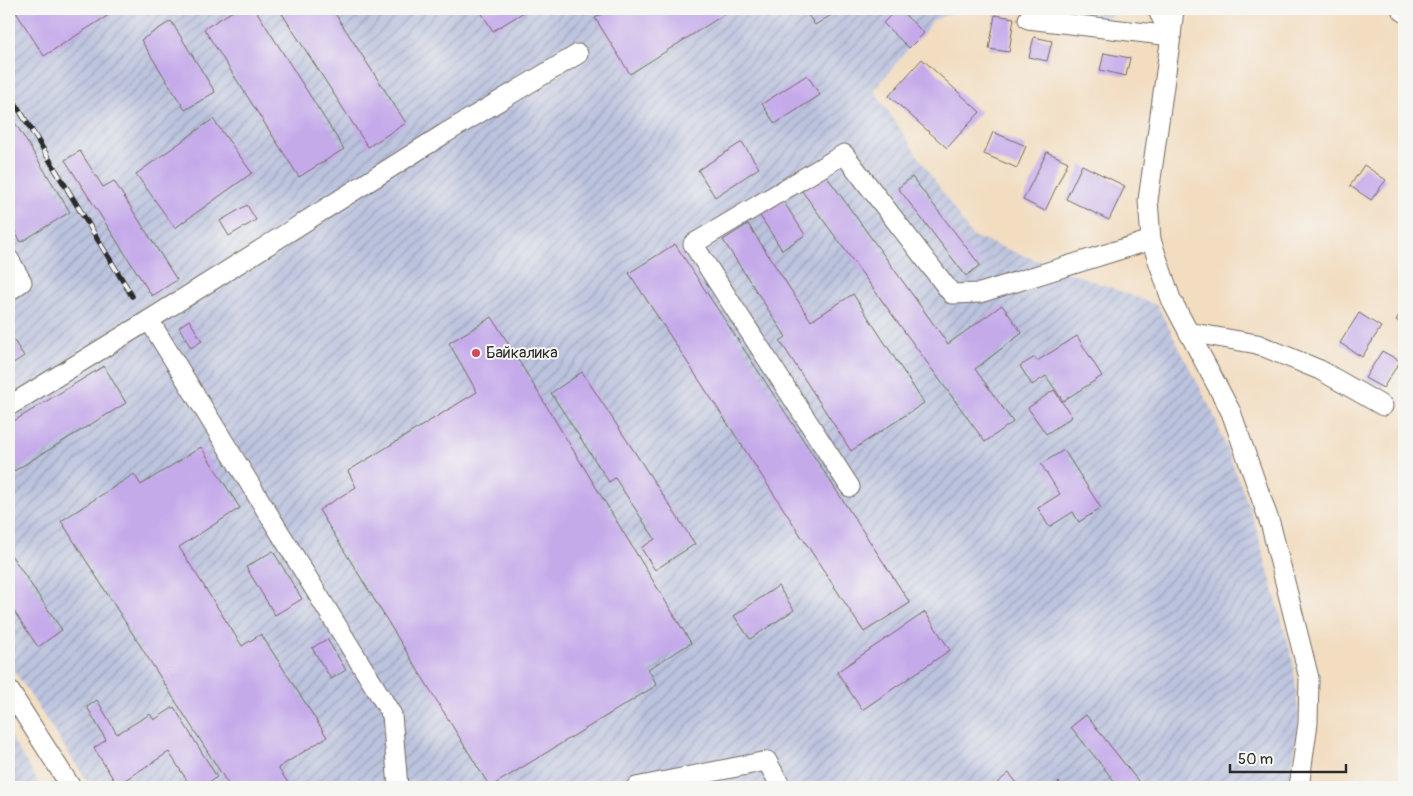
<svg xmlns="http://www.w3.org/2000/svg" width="1413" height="796" viewBox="0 0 1413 796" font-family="Pangolin,sans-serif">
  <defs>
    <pattern id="industrial-furrows" width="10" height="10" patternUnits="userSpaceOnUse" patternTransform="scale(1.25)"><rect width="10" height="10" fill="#bcc3de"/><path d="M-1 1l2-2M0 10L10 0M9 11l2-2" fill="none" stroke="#999fb4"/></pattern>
  </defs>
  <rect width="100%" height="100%" fill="#f6f6f2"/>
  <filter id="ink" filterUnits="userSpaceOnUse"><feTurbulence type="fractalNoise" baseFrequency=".02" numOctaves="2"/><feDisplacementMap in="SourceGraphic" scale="10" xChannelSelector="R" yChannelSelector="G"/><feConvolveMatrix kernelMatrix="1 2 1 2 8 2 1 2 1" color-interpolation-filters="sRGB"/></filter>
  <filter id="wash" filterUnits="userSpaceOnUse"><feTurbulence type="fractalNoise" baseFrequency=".0096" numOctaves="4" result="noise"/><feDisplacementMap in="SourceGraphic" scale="20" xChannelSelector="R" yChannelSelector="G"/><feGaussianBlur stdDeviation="1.12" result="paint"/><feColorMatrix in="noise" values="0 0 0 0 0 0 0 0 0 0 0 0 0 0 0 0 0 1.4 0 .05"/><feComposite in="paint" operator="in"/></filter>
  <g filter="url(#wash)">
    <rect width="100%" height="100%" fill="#f2ddc1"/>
    <g fill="url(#industrial-furrows)">
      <path d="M9,9H962L932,21L924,33L909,48L874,90L972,236L1157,305L1214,415L1254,520L1293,661L1299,719L1289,787H91L9,663Z"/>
      <path d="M1085,9H1123L1102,20Z"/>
      <path d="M9,734L41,787H9Z"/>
    </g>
    <g id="blocks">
      <g fill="#c5aaea">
        <path d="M14,9H118L44,56Z"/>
        <path d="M236,9H255L344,149L299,177L204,29Z"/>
        <path d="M279,9H332L406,123L368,147Z"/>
        <path d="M479,9H529L493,31Z"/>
        <path d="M610,9H733L630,74L595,18Z"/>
        <path d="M804,9H841L815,25Z"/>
        <path d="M897,9H899L924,33L909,48L883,23Z"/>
        <path d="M995,15L1014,18L1009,52L989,49Z"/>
        <path d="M171,21L215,92L185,110L141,40Z"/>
        <path d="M1034,37L1052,41L1047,61L1029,57Z"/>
        <path d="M1104,53L1130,58L1126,76L1100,70Z"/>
        <path d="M922,59L980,112L947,148L889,96Z"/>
        <path d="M807,75L820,95L775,124L762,104Z"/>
        <path d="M9,113L70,212L21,242L9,222Z"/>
        <path d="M213,119L252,173L175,228L136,174Z"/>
        <path d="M993,132L1026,146L1017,168L984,154Z"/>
        <path d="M742,142L759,168L715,197L698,170Z"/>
        <path d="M80,151L103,187L114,181L177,280L152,296L65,160Z"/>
        <path d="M1047,152L1068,162L1045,211L1023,200Z"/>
        <path d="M1082,165L1125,186L1109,220L1066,199Z"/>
        <path d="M1364,165L1386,180L1371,200L1350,186Z"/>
        <path d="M825,174L948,344L1002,305L1022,333L975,369L1013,422L985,442L802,191Z"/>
        <path d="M912,177L980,265L966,276L898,188Z"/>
        <path d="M780,196L805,235L782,250L757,211Z"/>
        <path d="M247,205L256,220L229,236L220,221Z"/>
        <path d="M748,224L811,321L853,294L924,403L851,451L780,341L786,337L723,240Z"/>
        <path d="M675,244L910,603L864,632L629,273Z"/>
        <path d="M1404,308V325L1396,320Z"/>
        <path d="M1359,313L1381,327L1362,357L1340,343Z"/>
        <path d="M492,317L691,643L648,669L657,685L490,787L319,510L356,487L348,471L477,392L449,343Z"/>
        <path d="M189,320L202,341L191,348L179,327Z"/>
        <path d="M9,333L24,356L9,366Z"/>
        <path d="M1077,336L1102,376L1063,401L1046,376L1032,385L1020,366L1035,357L1037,361Z"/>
        <path d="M1382,351L1400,361L1383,388L1365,378Z"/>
        <path d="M104,366L126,403L9,474V424Z"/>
        <path d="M582,372L695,544L655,570L641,548L655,539L615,478L609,482L551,393Z"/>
        <path d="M1054,390L1072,417L1046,434L1028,408Z"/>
        <path d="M201,447L240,508L179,547L242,646L261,634L327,737L278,768L291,787H230L61,521L134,474L141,485Z"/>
        <path d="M1064,450L1101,508L1079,522L1073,512L1049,527L1038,508L1060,494L1041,464Z"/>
        <path d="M273,551L302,599L275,615L246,567Z"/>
        <path d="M9,552L62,630L38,647L9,604Z"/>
        <path d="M778,586L794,610L750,639L734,616Z"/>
        <path d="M925,612L950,650L862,710L837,672Z"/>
        <path d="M327,639L346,670L331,679L312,648Z"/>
        <path d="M97,700L117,734L150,714L154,720L174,707L217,777L201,787H191L169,752L117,785L94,748L106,740L87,707Z"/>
        <path d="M1086,715L1142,786L1140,787H1119L1071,727Z"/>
        <path d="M1009,773L1017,783L1013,787H1000L997,783Z"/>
        <path d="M1059,782L1063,787H1051Z"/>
      </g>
    </g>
  </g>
  <g filter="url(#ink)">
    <use href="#blocks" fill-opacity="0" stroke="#716960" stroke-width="1"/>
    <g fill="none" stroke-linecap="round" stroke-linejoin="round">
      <defs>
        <g id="minor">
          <path d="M1157,9L1171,36"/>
          <path d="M1174,9L1171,36L1148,200L1151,240L1171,299L1231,412L1271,526L1309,678L1308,723L1299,787"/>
          <path d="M1401,9L1404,12"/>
          <path d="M1028,19L1171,36"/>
          <path d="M9,259L22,282L9,291"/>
          <path d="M149,320L392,715L398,787"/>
          <path d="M1188,332L1257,344L1320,370L1383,406"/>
          <path d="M9,406L149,320L444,134L578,54"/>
          <path d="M850,487L693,244L844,154L952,294L980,293L1151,240"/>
          <path d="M9,690L71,787"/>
          <path d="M636,787L767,761L781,787"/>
        </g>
      </defs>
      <use href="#minor" stroke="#716960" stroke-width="21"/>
      <use href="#minor" stroke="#fff" stroke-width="19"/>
      <defs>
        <path id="rail" d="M9,93L132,296"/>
      </defs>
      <use href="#rail" stroke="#2b2b2b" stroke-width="5.5"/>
      <use href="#rail" stroke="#f6f6f2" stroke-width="4" stroke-dasharray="11" stroke-linecap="butt"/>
    </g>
  </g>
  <circle fill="#d1495b" stroke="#f6f6f2" stroke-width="2" cx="476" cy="353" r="5"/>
  <g text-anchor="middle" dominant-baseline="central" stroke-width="4" stroke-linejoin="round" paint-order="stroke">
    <g font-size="16" fill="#2b2b2b" stroke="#f6f6f2" text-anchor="start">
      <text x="486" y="353">Байкалика</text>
    </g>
  </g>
  <rect width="1413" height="796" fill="none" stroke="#f6f6f2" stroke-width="30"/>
  <path d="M1230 764v8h116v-8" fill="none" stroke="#2b2b2b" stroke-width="2.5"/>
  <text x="1238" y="764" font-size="15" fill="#2b2b2b" stroke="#f6f6f2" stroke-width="4" paint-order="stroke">50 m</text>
</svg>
